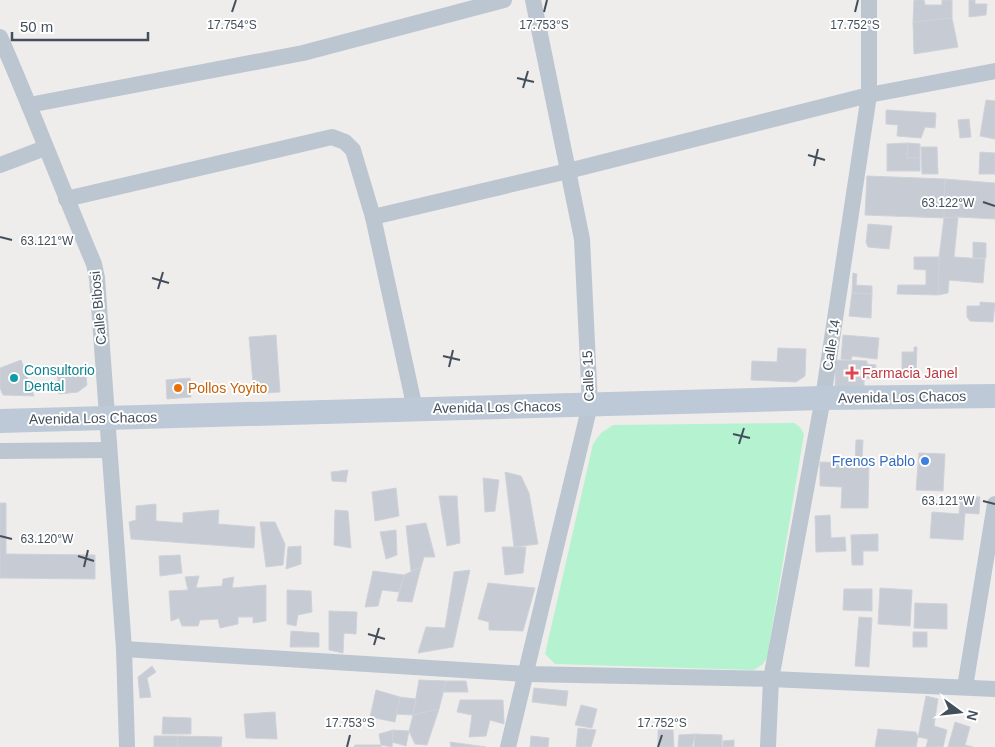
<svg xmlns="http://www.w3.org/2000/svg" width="995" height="747" viewBox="0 0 995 747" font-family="Arial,sans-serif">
  <rect width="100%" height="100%" fill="#efecec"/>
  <path fill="#b5f2cf" d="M794,423L800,427L804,434L767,658L763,664L754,670L555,664L545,654L593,444L601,433L613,425Z"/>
  <g fill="#c7cbd3" stroke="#cfd2d9">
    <path d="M914,0H924L925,5H942V0H952V18L913,22Z"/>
    <path d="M969,0H975V4H987L986,15L969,17Z"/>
    <path d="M952,18L958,47L914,54L913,22Z"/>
    <path d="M986,100L995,101V139L980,136Z"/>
    <path d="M886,110L936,113L935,128L925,127L921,138L897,136L898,125L886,124Z"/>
    <path d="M969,119L971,137L960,138L958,120Z"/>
    <path d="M908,143L920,144V158H907Z"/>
    <path d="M908,143L907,158H920V171H887V144Z"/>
    <path d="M921,147H937L938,174H922Z"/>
    <path d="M980,152L995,153V174H979Z"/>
    <path d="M867,176L945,179L944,218L865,215Z"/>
    <path d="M945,179L995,183V219L958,217L944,218Z"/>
    <path d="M958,217L954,257L985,259L983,283L949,280L948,293L938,295L939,257L944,218Z"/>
    <path d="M868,224L892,226L889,249L868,247L866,242Z"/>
    <path d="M973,242L986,243V258H973Z"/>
    <path d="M914,257H939L938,295L897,294L898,285H926V270L914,269Z"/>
    <path d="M853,273L857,274L856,285L872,286V294L852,293Z"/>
    <path d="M852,293L872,294L871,318L849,316Z"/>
    <path d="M980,302L995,303L993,322L970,321L967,317V306H980Z"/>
    <path d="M276,335L280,392L254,394L249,337Z"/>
    <path d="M843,335L879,338L877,359L852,356L851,360L841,359Z"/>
    <path d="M914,347H917L916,374H902V352H914Z"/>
    <path d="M778,348L806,349L805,376L796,382L751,380L752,361L777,362Z"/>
    <path d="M21,360L34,396L3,395L0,388V368Z"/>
    <path d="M836,360L867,361V364L876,365L875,379L864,378V388L835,387Z"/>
    <path d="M85,367L87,385L78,392L59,394L57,369Z"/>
    <path d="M190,378L191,397L167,399L166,380Z"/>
    <path d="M856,440H863L862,462H869L868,508H841L842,487L820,486V462L855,463Z"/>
    <path d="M919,453L945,454L943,491L916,490Z"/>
    <path d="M348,470L346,482L332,481L331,472Z"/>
    <path d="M505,472L521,476L529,493L538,544L514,547Z"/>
    <path d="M483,478L499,480L495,511L485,512Z"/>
    <path d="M396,488L399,516L375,521L372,492Z"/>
    <path d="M439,496H457L460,543L447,546Z"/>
    <path d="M960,496L980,497L979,514L965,513L963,540L930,538L932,512L959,514Z"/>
    <path d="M0,503H6V554L95,555V579L0,578Z"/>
    <path d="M156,504V521L183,523V513L219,510L218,524L255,527L254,548L131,539L129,522L136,520V506Z"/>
    <path d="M335,510L348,511L351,548L334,545Z"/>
    <path d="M830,515L831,538L845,537L846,551L816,552L815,516Z"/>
    <path d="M260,522H275L285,544L283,565L266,567Z"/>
    <path d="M426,523L435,557H424L421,567L411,571L406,526Z"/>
    <path d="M396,530L397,555L386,559L380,532Z"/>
    <path d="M878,534V551H863V565H852L851,535Z"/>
    <path d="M301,546V564L286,569L288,547Z"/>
    <path d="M502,547H526L523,573L505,575Z"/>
    <path d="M180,555L182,573L160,576L159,556Z"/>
    <path d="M421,567L412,602L397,601L404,575Z"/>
    <path d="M470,570L453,647L418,653L426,627L445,628L454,572Z"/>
    <path d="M373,571L404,575L399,592L382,590L378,606L365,607Z"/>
    <path d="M199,576L196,588L222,586L223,579L234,577L232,588L266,585V621L253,623V617H238V624L220,628L218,619L200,620L198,626H182L179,618L171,621L169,591L188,590L185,577Z"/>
    <path d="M488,583L535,588L523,631L489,630V622L478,619Z"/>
    <path d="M880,588L912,590L910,626L878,624Z"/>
    <path d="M844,589H872V611L843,610Z"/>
    <path d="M287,590L311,591L312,612L298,615L296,626L287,624Z"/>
    <path d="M915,603L947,604V629L914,628Z"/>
    <path d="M329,611L357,612L356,634L344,633L343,653L329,650Z"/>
    <path d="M859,617L872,618L869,667L855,666Z"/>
    <path d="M291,631L319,633V647H290Z"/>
    <rect x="913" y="632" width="14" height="15"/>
    <path d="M152,666L156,672L147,678L151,697L140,698L138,677Z"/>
    <path d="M419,680L446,681L439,709L413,715Z"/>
    <path d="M446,681H466L468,692H443Z"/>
    <path d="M534,688L568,691L566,706L532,702Z"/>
    <path d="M376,690L400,697L395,722L370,717Z"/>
    <path d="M926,696L938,699L934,726L947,730L943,747H926L928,739L918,737Z"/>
    <path d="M400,697L416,699L413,715L396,714Z"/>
    <path d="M460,700H503L504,724L490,720L486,736L469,737L472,715L457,712Z"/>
    <path d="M581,705L597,709L592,728L575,725Z"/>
    <path d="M439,709L427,745L415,744L409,731L413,715Z"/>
    <path d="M275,712L277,739L246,738L244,714Z"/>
    <path d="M163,717L191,718V734H162Z"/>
    <path d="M955,722L970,727L965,745L973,747H948Z"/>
    <path d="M578,728L596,730L591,747H576Z"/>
    <path d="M878,729L916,732L918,737L916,747H875Z"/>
    <path d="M393,730L409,731L406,746L392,742Z"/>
    <path d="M393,730L392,747L381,745L379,734Z"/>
    <path d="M658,730H673L674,747H658Z"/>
    <path d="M695,734L722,735V747H694Z"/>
    <path d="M695,734L692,747H678L679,735Z"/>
    <path d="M154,736H177L178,747H154Z"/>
    <path d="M177,736L222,737L221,747H178Z"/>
    <path d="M531,736L549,738L548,747H530Z"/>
    <path d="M734,740V747H723V741Z"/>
    <path d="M450,742L486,747H451Z"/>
    <path d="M355,745H381V747H354Z"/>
  </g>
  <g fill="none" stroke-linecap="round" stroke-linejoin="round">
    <g stroke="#bbc6d0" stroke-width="16">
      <path d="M0,37C33,112 62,189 94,264L97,278L124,649L127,747"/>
      <path d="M29,105L303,53L504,0"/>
      <path d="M0,165L45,148"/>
      <path d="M66,199L332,137L345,142L353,150L373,217"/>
      <path d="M415,409L373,217L568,171L869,95L995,71"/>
      <path d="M0,451L108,450"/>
      <path d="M124,649L526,674L771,679L995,689"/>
      <path d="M965,687L995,504"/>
      <path d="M508,747L590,405L582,239L533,0"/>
      <path d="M768,747L771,679L823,398L869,95V0"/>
    </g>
    <path stroke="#bdc9d7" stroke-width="24" d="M0,421L823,398L995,396"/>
  </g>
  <path fill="none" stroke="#434f5b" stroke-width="2" d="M232,12L236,0M544,12L547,0M855,12L858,0M517,78L534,82M523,88L528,71M808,155L825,160M814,166L818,149M983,202L995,206M0,237L12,240M152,278L169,283M158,289L163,272M443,356L460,360M449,367L453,350M733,434L750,438M739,444L744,428M983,501L995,504M0,536L12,539M78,556L94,561M84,567L88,550M368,634L385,639M374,645L379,628M347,747L350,735M658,747L662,735"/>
  <path fill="#e0444e" stroke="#fff" stroke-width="2" d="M849.5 365.5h5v5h5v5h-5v5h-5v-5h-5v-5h5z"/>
  <circle fill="#0f9aa8" stroke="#fff" stroke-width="2" cx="14" cy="378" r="5"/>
  <circle fill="#e8710a" stroke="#fff" stroke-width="2" cx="178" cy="388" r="5"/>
  <circle fill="#3f7fe0" stroke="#fff" stroke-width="2" cx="925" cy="461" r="5"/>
  <g text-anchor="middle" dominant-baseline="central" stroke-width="4" stroke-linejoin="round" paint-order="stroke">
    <g font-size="14" fill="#434f5b" stroke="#fff">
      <text transform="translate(98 308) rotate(-95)">Calle Bibosi</text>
      <text transform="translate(831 345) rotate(-81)">Calle 14</text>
      <text transform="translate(588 376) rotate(-92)">Calle 15</text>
      <text transform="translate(902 397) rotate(-1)">Avenida Los Chacos</text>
      <text transform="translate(497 407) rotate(-1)">Avenida Los Chacos</text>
      <text transform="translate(93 418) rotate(-1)">Avenida Los Chacos</text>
    </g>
    <g font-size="14" fill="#0d838f" stroke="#fff" text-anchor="start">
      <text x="24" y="370">Consultorio<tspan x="24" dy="16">Dental</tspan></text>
    </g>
    <g font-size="14" fill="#be3a42" stroke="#fff" text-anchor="start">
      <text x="862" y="373">Farmacia Janel</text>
    </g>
    <g font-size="14" fill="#c56008" stroke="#fff" text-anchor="start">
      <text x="188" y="388">Pollos Yoyito</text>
    </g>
    <g font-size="14" fill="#366cbe" stroke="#fff" text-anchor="end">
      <text x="915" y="461">Frenos Pablo</text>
    </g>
  </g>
  <g font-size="12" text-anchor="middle" fill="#434f5b" stroke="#fff" stroke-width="4" stroke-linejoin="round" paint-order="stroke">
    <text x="232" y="29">17.754°S</text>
    <text x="544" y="29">17.753°S</text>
    <text x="855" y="29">17.752°S</text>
    <text x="948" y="207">63.122°W</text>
    <text x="47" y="245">63.121°W</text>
    <text x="948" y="505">63.121°W</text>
    <text x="47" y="543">63.120°W</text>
    <text x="350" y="727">17.753°S</text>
    <text x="662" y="727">17.752°S</text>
  </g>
  <g transform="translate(960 712) rotate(105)" stroke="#ffffff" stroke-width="4" paint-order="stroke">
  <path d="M0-4L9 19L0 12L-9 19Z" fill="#434f5b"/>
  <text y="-8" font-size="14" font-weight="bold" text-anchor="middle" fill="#434f5b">N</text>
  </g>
  <path d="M12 32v8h136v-8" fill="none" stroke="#434f5b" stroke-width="2.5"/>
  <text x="20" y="32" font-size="15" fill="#434f5b" stroke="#ffffff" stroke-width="4" paint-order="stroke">50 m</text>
</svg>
